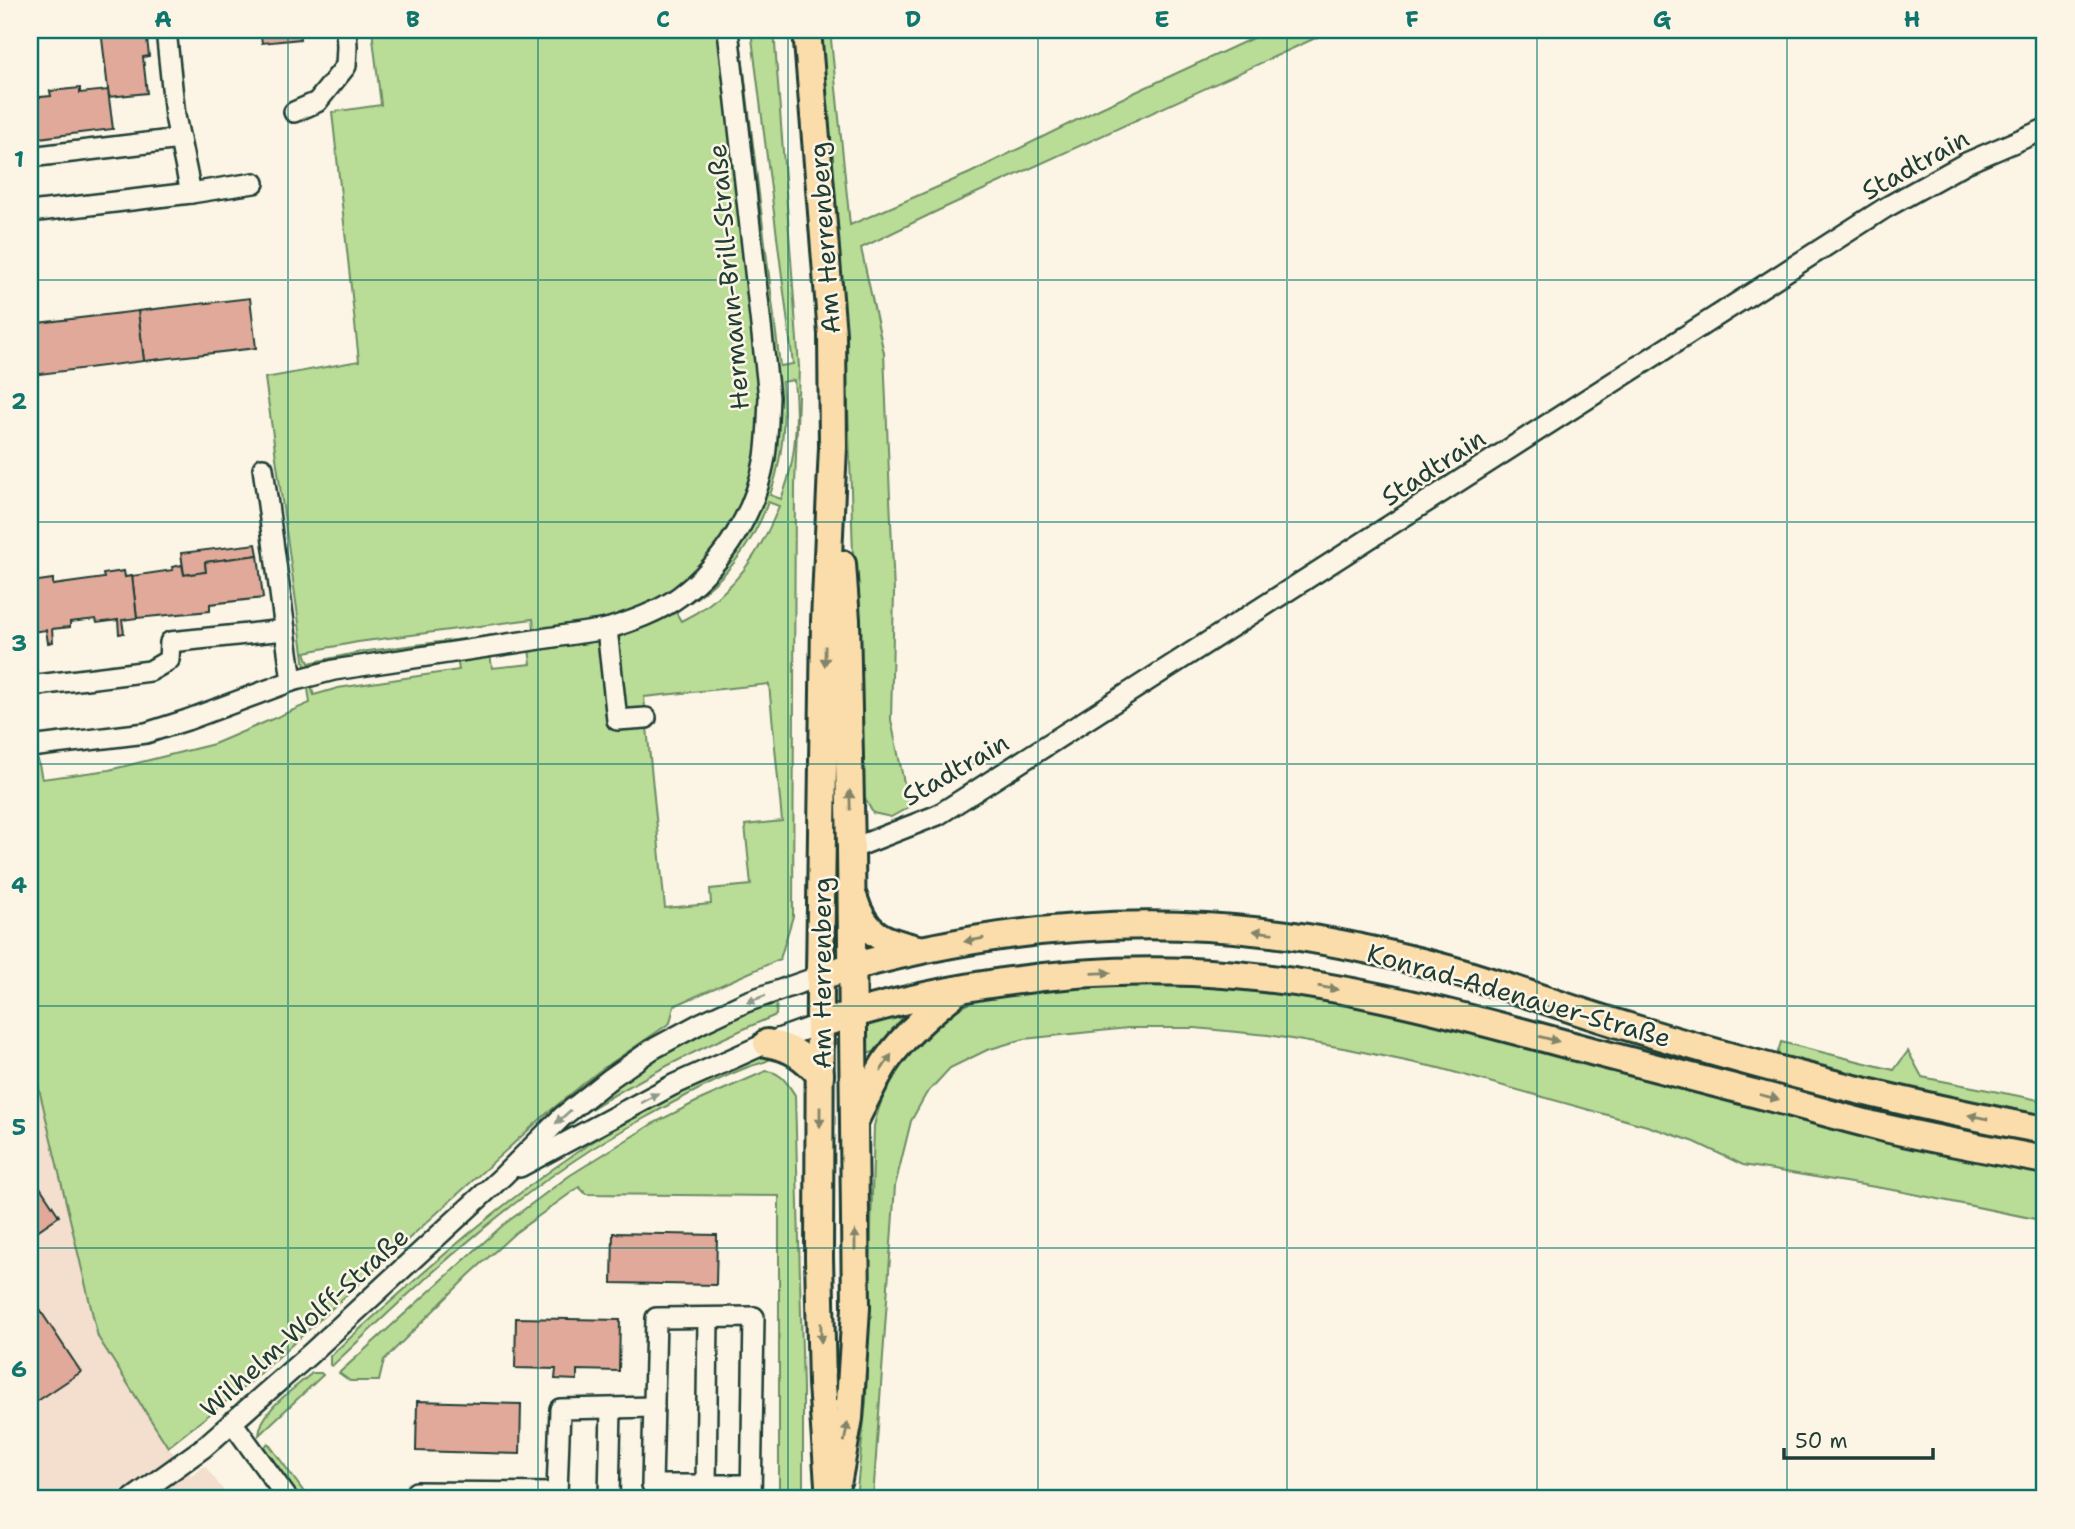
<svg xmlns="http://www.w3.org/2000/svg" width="2075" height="1529" viewBox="0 0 2075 1529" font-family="'Shantell Sans',sans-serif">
  <rect width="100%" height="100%" fill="#fcf5e5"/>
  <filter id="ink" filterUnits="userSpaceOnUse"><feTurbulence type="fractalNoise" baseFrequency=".0143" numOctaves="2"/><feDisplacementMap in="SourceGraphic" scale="14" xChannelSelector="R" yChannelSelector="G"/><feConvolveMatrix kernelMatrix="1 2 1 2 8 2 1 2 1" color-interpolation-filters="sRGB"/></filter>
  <g filter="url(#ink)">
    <path fill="#f4dece" d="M30,1051L98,1337L168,1447L191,1475L205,1466L230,1499H30Z"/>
    <g fill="#b9dc96" stroke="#6c8c65" stroke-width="2" fill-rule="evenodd">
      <path d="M372,30H739L780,366L793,364L751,30H774L799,367L795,486L793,916L780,959L674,1006L670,1023L598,1072L545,1115L253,1380L168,1447L98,1337L30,1051V762L38,760L42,779L109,770L214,744L310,703L265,378L359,361L332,112L381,105ZM794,380C798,419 796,463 781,499L770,495C783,458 786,421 782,382ZM768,502L779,506C760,555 729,598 681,621L675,611C719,588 752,548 768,502ZM533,619L534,630L360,652L309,663L305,652L358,642ZM529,649L531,664L492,668L490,654ZM457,657L459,670L338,688L314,695L309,681ZM769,684L782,821L745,825L751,885L710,889L711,904L665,908L644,697Z"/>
      <path d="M819,30H830L850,225L970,173L1099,109L1270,30H1333L935,212L861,248L884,353L894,593L891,720L909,807L891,817L873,813L859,788C855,646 853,505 846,363C840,252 828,141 819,30Z"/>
      <path d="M1164,984C1369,990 1564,1059 1760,1110C1854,1134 1950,1153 2045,1172V1221L1899,1191L1743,1165L1695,1142L1647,1126L1439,1068L1349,1049L1268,1035L1195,1028H1128L1024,1039L987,1050L950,1068L926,1094L911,1121L895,1186L873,1499H856L866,1401L874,1126C881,1094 895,1067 918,1043C930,1030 944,1017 959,1009C992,989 1031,989 1068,987C1100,985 1132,984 1164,984Z"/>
      <path d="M777,1001L776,1015C708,1044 643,1076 581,1115L579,1116L576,1111L669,1051L737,1017Z"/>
      <path d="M925,1008L886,1049L862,1055V1023Z"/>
      <path d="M1781,1042L1894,1070L1908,1051L1922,1077L2045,1101V1117L1920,1092L1777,1055Z"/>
      <path d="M775,1054C771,1062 756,1064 748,1067C712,1081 677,1100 643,1119C525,1182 428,1275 332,1366L330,1365V1356C418,1277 504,1197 605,1134C655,1103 708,1079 762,1055Z"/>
      <path d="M766,1071C781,1072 787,1083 795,1095L803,1388V1499H779V1196L586,1194L579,1187L515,1233L468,1276L384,1360L379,1381H350L339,1373L503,1225L569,1176L652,1124L702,1099Z"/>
      <path d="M312,1373H321L323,1375L259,1435C261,1409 294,1389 312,1373Z"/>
      <path d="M268,1443L309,1499H301L264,1448Z"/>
    </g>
    <g fill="#e1a999" stroke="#1f3d34" stroke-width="2">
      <path d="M101,30H146L149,56L143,57L147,93L109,97Z"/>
      <path d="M260,30H299L300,39L262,43Z"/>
      <path d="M80,88V93L108,90L113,129L30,139V98L51,96L50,91Z"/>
      <path d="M250,298L256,348L144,361L138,311Z"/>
      <path d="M138,311L144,361L32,375L30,357V324Z"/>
      <path d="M256,544L258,555L205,562L206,572L184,575L181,553Z"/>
      <path d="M258,555L263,598L210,604V611L137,618L132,576L173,570L172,567L182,565L184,575L206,572L205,562Z"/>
      <path d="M124,571L125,577L132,576L137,618L122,620L124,633L119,634L118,620L97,623L96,619L70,622V627L52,629L53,642L48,643L46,630L30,632V587H32L31,582L53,579V585L104,578L103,574Z"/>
      <path d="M30,1172L59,1216L34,1233L30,1226Z"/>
      <path d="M613,1233L717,1235L716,1285L612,1283Z"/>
      <path d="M30,1295L81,1372L30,1406Z"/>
      <path d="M516,1318L620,1320L619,1371L577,1370V1380L555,1379L556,1369L515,1368Z"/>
      <path d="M417,1401L521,1404L520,1454L416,1451Z"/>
    </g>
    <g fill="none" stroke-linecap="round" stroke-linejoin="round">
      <defs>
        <g id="minor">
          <path d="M166,30L175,116L191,193"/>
          <path d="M294,112L317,102L346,66L347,46L346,30"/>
          <path d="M30,157L180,139"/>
          <path d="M30,212L191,193L254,183"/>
          <path d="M263,468L292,681"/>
          <path d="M607,629L617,720L646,718"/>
          <path d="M30,686L150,671L169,660L170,642L285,630"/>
          <path d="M30,747L146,733L187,720L292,681L334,670L607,629C632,621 659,612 680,596C724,563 756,511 765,457C768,437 768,417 769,397L728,30"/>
          <path d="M851,849L938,815L1885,208L1966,163L2045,129"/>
          <path d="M520,1167L673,1085L767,1043L820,1024"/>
          <path d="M232,1422L288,1499"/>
          <path d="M706,1486L708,1318"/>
          <path d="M609,1497L611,1409"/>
          <path d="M132,1499L203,1448L310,1354L503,1176L562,1117L611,1078L651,1050L701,1023L746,1002L820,976"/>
          <path d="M415,1499L416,1492L557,1493L560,1409L654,1407"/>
          <path d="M751,1499L754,1317L656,1318L652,1485H751"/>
        </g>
        <g id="major">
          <path d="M807,30L832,334L833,447L825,621L820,976L819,1258L822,1384L830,1499"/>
          <path d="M854,899C865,935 883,941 918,949"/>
          <path d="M820,976C964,933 1113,914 1263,932C1325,939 1388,953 1448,969C1509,986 1568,1009 1629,1027C1767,1069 1903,1104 2045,1130"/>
          <path d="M820,1024C941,986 1066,967 1192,972C1331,978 1466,1017 1599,1053C1662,1069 1725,1086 1788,1102C1820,1111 1852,1120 1885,1128C1938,1140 1992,1150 2045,1160"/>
          <path d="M767,1043C792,1048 802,1055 820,1074"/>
          <path d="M856,1118C866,1098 875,1078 887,1060C906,1033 932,1011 957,991"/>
          <path d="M838,1479L849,1418L856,1308L851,849L846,620L842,564"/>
        </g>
      </defs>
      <use href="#minor" stroke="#1f3d34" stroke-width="24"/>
      <use href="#major" stroke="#1f3d34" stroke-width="32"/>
      <use href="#minor" stroke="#fcf5e5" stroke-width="19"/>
      <use href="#major" stroke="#fbddab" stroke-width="26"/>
    </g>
    <defs><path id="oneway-solid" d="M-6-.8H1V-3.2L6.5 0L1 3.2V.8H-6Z" transform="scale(1.75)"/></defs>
    <g fill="#82856a">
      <use href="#oneway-solid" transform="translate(825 656) rotate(91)"/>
      <use href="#oneway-solid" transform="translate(850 800) rotate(-91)"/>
      <use href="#oneway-solid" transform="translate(1263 932) rotate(-173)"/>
      <use href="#oneway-solid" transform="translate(974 940) rotate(170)"/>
      <use href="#oneway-solid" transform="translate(1101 973) rotate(-2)"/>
      <use href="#oneway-solid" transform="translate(1328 988) rotate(10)"/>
      <use href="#oneway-solid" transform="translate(1549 1039) rotate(15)"/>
      <use href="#oneway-solid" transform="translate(886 1063) rotate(-57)"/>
      <use href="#oneway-solid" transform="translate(1769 1097) rotate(15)"/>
      <use href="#oneway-solid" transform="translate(820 1117) rotate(90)"/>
      <use href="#oneway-solid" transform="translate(1978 1117) rotate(-168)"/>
      <use href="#oneway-solid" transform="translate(855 1240) rotate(-90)"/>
      <use href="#oneway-solid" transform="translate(821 1333) rotate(89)"/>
      <use href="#oneway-solid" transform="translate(846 1432) rotate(-80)"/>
    </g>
    <g fill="#8e998c">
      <use href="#oneway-solid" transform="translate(756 999) rotate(160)"/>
      <use href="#oneway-solid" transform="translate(650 1098) rotate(-29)"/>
      <use href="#oneway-solid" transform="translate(563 1117) rotate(138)"/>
    </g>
  </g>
  <path fill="none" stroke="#0f766e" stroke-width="2" stroke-opacity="0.55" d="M288,30V1499M538,30V1499M788,30V1499M1038,30V1499M1287,30V1499M1537,30V1499M1787,30V1499M30,280H2045M30,522H2045M30,764H2045M30,1006H2045M30,1248H2045"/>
  <g text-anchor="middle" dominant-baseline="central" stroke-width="5" stroke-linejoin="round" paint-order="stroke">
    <g font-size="26" fill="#1f3d34" stroke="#fcf5e5">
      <text transform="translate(1915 164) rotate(-29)">Stadtrain</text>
      <text transform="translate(824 238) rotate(-94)">Am Herrenberg</text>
      <text transform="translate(728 277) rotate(-95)">Hermann-Brill-Straße</text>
      <text transform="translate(1433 467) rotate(-33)">Stadtrain</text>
      <text transform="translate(955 769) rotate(-30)">Stadtrain</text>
      <text transform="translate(821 973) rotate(-90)">Am Herrenberg</text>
      <text transform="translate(1519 995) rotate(16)">Konrad-Adenauer-Straße</text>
      <text transform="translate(304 1322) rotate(-42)">Wilhelm-Wolff-Straße</text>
    </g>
  </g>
  <rect width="2075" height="1529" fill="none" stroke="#fcf5e5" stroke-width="77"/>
  <path d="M1784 1448v10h149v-10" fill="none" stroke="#1f3d34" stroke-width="3.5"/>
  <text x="1795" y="1448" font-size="21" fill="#1f3d34" stroke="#fcf5e5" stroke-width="5" paint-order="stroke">50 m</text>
  <rect x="38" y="38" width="1998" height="1452" fill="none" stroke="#0f766e" stroke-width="2.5"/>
  <g font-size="23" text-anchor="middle" font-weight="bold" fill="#0f766e">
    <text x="163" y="27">A</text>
    <text x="413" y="27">B</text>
    <text x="663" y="27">C</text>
    <text x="913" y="27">D</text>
    <text x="1162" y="27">E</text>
    <text x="1412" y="27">F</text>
    <text x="1662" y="27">G</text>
    <text x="1912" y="27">H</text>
    <text x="19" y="167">1</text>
    <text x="19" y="409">2</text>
    <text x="19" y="651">3</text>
    <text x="19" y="893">4</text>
    <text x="19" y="1135">5</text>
    <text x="19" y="1377">6</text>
  </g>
</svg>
